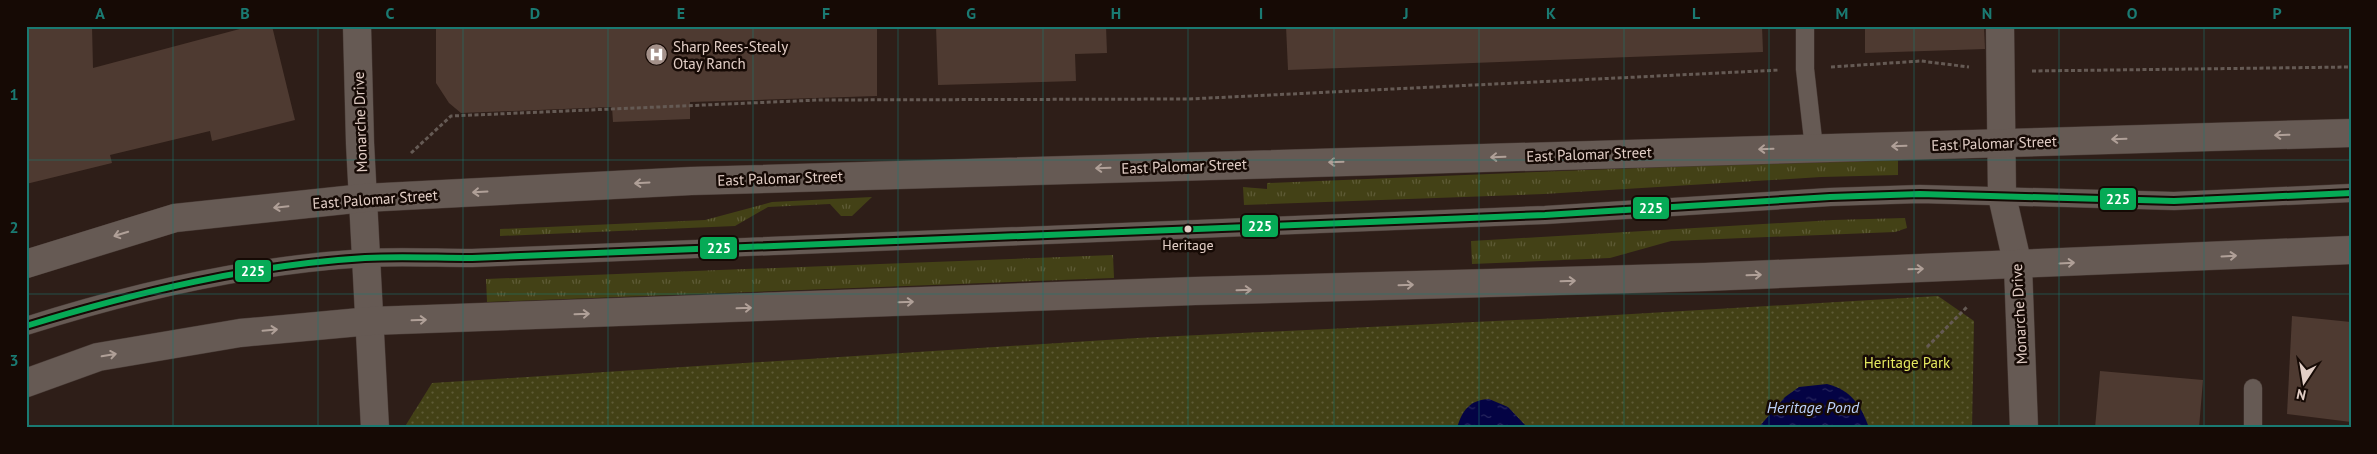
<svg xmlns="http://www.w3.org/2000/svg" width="2377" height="454" viewBox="0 0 2377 454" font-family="'PT Sans',sans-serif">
  <defs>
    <pattern id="grass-tufts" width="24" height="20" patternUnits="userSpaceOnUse" patternTransform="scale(1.25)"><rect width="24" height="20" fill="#434116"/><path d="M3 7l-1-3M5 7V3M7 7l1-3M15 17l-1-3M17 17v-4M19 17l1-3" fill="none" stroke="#5e5b36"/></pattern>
    <pattern id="park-dots" width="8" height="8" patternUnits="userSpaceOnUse" patternTransform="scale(1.25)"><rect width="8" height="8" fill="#434116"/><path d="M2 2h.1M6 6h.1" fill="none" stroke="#5e5b36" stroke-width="1.8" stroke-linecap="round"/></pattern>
    <pattern id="water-ripples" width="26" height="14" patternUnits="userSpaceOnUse" patternTransform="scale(1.25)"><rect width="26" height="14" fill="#040344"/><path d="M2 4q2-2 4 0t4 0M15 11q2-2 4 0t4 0" fill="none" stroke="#28275e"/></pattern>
  </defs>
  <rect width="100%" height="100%" fill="#2e1e18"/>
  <g fill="url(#grass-tufts)">
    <path d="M1886,158L1898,159V175L1821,177L1544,194L1244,205L1243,187L1267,189V183Z"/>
    <path d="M872,197L852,216H841L830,204L768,207L735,226L500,236V229L705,220L772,202Z"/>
    <path d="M1905,218L1907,228L1895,232L1671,241L1610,258L1472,264L1471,241L1833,220Z"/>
    <path d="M1113,255L1114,278L487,302L486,279Z"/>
  </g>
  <path fill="url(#park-dots)" d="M1938,296L1974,321L1972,428H404L432,383L1137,338L1581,317Z"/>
  <g fill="url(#water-ripples)">
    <path d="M1827,384C1851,390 1861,405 1869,428H1758L1785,397L1799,387Z"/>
    <path d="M1489,399L1508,407L1528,428H1457C1462,410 1470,400 1489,399Z"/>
  </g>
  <g fill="#4e3a31">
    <path d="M26,26H92L93,68L251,26H272L295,120L212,141L210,131L110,155L112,163L26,184Z"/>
    <path d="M436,26H877V96L690,102V119L613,122L612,107L461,113L449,103L436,83Z"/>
    <path d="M936,26H1106L1107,53L1075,54L1076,81L938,85Z"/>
    <path d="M1286,26H1762L1763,52L1288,70Z"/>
    <path d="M1865,26H1984L1985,49L1865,53Z"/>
    <path d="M2292,316L2351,322V422L2287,414Z"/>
    <path d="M2100,371L2203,380L2199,428H2095Z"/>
  </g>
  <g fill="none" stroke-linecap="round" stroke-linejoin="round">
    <defs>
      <g id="lane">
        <path d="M1805,26V69L1814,148"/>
        <path d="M26,326C136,291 250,265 365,258C401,256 436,258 472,258L1545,215L1830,197L1920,194L2174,201L2351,193"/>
        <path d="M2253,428V388"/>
      </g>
      <g id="secondary">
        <path d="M357,26L360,143L375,428"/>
        <path d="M2000,26L2002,196L2018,266L2024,428"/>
        <path d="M26,264L175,218L364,198L691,181L2351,133"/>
        <path d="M26,383L98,357L240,333L371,321L1195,291L1705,277L2351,250"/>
      </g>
    </defs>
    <use href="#lane" stroke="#473934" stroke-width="19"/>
    <use href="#secondary" stroke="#473934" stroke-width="29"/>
    <g stroke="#655a54" stroke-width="3" stroke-dasharray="4 2.5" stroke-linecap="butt">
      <path d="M1831,67L1921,61L1969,67"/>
      <path d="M2032,71L2351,67"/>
      <path d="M411,153L451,116L819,100L1189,99L1780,70"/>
      <path d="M1927,347L1967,307"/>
    </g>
    <use href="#lane" stroke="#665a54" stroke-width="18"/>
    <use href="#secondary" stroke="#665a54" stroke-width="28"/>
    <defs>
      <path id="bus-1" d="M26,326C137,292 250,265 365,258C401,256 436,258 472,258L1545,215L1830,197L1920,194L2174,201L2351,193"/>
    </defs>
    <use href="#bus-1" stroke="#160a05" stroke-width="10"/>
    <use href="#bus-1" stroke="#06aa56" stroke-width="6"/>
  </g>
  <defs><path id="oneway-shaft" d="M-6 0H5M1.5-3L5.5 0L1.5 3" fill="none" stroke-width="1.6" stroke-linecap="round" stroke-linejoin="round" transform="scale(1.25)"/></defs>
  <g stroke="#b0a098">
    <use href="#oneway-shaft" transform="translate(2282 135) rotate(178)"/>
    <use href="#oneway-shaft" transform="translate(2119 139) rotate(178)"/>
    <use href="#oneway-shaft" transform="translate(1899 146) rotate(178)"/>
    <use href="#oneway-shaft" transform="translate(1766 149) rotate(178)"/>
    <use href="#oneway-shaft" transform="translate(1498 157) rotate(178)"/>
    <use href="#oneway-shaft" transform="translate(1336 162) rotate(178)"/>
    <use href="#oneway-shaft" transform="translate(1103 168) rotate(178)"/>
    <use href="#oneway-shaft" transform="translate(642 183) rotate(177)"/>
    <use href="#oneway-shaft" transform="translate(480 192) rotate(177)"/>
    <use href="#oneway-shaft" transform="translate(281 207) rotate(174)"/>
    <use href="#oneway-shaft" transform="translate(121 234) rotate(163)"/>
    <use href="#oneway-shaft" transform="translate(2229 256) rotate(-3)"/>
    <use href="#oneway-shaft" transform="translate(2067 263) rotate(-3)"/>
    <use href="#oneway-shaft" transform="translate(1916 269) rotate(-2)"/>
    <use href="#oneway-shaft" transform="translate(1754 275) rotate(-2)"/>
    <use href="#oneway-shaft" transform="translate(1568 281) rotate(-2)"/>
    <use href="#oneway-shaft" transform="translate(1406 285) rotate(-2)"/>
    <use href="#oneway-shaft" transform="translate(1244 290) rotate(-2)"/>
    <use href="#oneway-shaft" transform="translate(906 302) rotate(-2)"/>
    <use href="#oneway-shaft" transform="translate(744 308) rotate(-2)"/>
    <use href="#oneway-shaft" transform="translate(582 314) rotate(-2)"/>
    <use href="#oneway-shaft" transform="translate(419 320) rotate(-2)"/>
    <use href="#oneway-shaft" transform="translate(270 330) rotate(-5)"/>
    <use href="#oneway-shaft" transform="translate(109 355) rotate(-10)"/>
  </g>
  <path fill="none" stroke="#1a7a72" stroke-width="1" stroke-opacity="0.55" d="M173,26V428M318,26V428M463,26V428M608,26V428M753,26V428M898,26V428M1043,26V428M1188,26V428M1334,26V428M1479,26V428M1624,26V428M1769,26V428M1914,26V428M2059,26V428M2204,26V428M26,160H2351M26,294H2351"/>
  <defs>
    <symbol id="hospital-disc" viewBox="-11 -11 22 22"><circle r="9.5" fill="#a39089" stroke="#160a05"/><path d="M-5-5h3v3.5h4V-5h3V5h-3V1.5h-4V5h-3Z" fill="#fff"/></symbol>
  </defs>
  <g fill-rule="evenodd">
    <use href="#hospital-disc" x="644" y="42" width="25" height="25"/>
  </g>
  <circle fill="#e2cec6" stroke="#160a05" stroke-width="2" cx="1188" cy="229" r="4.5"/>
  <g text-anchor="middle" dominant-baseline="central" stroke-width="5" stroke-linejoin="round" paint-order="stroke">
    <g font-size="14" fill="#e2cec6" stroke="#160a05">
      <text x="1188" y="245">Heritage</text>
    </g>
    <g font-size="15" fill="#e2cec6" stroke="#160a05" text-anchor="start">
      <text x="673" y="46">Sharp Rees-Stealy<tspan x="673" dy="17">Otay Ranch</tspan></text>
    </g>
    <g font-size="15" fill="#e2cec6" stroke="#160a05">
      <text transform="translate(360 122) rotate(-92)">Monarche Drive</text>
      <text transform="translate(1994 143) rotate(-2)">East Palomar Street</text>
      <text transform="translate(1589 154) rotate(-2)">East Palomar Street</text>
      <text transform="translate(1184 166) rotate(-2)">East Palomar Street</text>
      <text transform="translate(780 178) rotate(-2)">East Palomar Street</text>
      <text transform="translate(375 199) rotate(-4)">East Palomar Street</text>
      <text transform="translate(2019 314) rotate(-93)">Monarche Drive</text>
    </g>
    <g font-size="15" fill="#e4e75f" stroke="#160a05">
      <text x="1907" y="362">Heritage Park</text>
    </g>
    <g font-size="16" font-style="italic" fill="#bbd0fa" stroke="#160a05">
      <text x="1813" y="407">Heritage Pond</text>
    </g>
  </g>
  <g stroke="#160a05" stroke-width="2">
    <rect x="2099" y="187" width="38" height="24" rx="5" fill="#06aa56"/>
    <rect x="1632" y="196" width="38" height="24" rx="5" fill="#06aa56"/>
    <rect x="1241" y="214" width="38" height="24" rx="5" fill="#06aa56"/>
    <rect x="699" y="236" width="39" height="24" rx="5" fill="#06aa56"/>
    <rect x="234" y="259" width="38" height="24" rx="5" fill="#06aa56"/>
  </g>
  <g font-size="14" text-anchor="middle" font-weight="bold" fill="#fff">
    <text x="2118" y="204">225</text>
    <text x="1651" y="213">225</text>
    <text x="1260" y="231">225</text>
    <text x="719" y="253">225</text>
    <text x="253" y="276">225</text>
  </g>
  <rect width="2377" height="454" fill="none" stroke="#160a05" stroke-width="55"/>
  <g transform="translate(2304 382) rotate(192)" stroke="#160a05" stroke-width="4" paint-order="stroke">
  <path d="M0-4L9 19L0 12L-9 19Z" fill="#e2cec6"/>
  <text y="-8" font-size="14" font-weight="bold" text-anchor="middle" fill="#e2cec6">N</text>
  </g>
  <rect x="28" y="28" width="2322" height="398" fill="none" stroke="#1a7a72" stroke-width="2"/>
  <g font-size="16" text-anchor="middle" font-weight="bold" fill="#1a7a72">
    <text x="100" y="19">A</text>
    <text x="245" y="19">B</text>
    <text x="390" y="19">C</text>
    <text x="535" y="19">D</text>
    <text x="681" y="19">E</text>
    <text x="826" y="19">F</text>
    <text x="971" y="19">G</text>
    <text x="1116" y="19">H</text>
    <text x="1261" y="19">I</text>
    <text x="1406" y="19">J</text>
    <text x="1551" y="19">K</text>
    <text x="1696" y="19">L</text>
    <text x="1842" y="19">M</text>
    <text x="1987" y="19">N</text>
    <text x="2132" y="19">O</text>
    <text x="2277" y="19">P</text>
    <text x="14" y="100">1</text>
    <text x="14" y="233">2</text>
    <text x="14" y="366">3</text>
  </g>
</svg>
